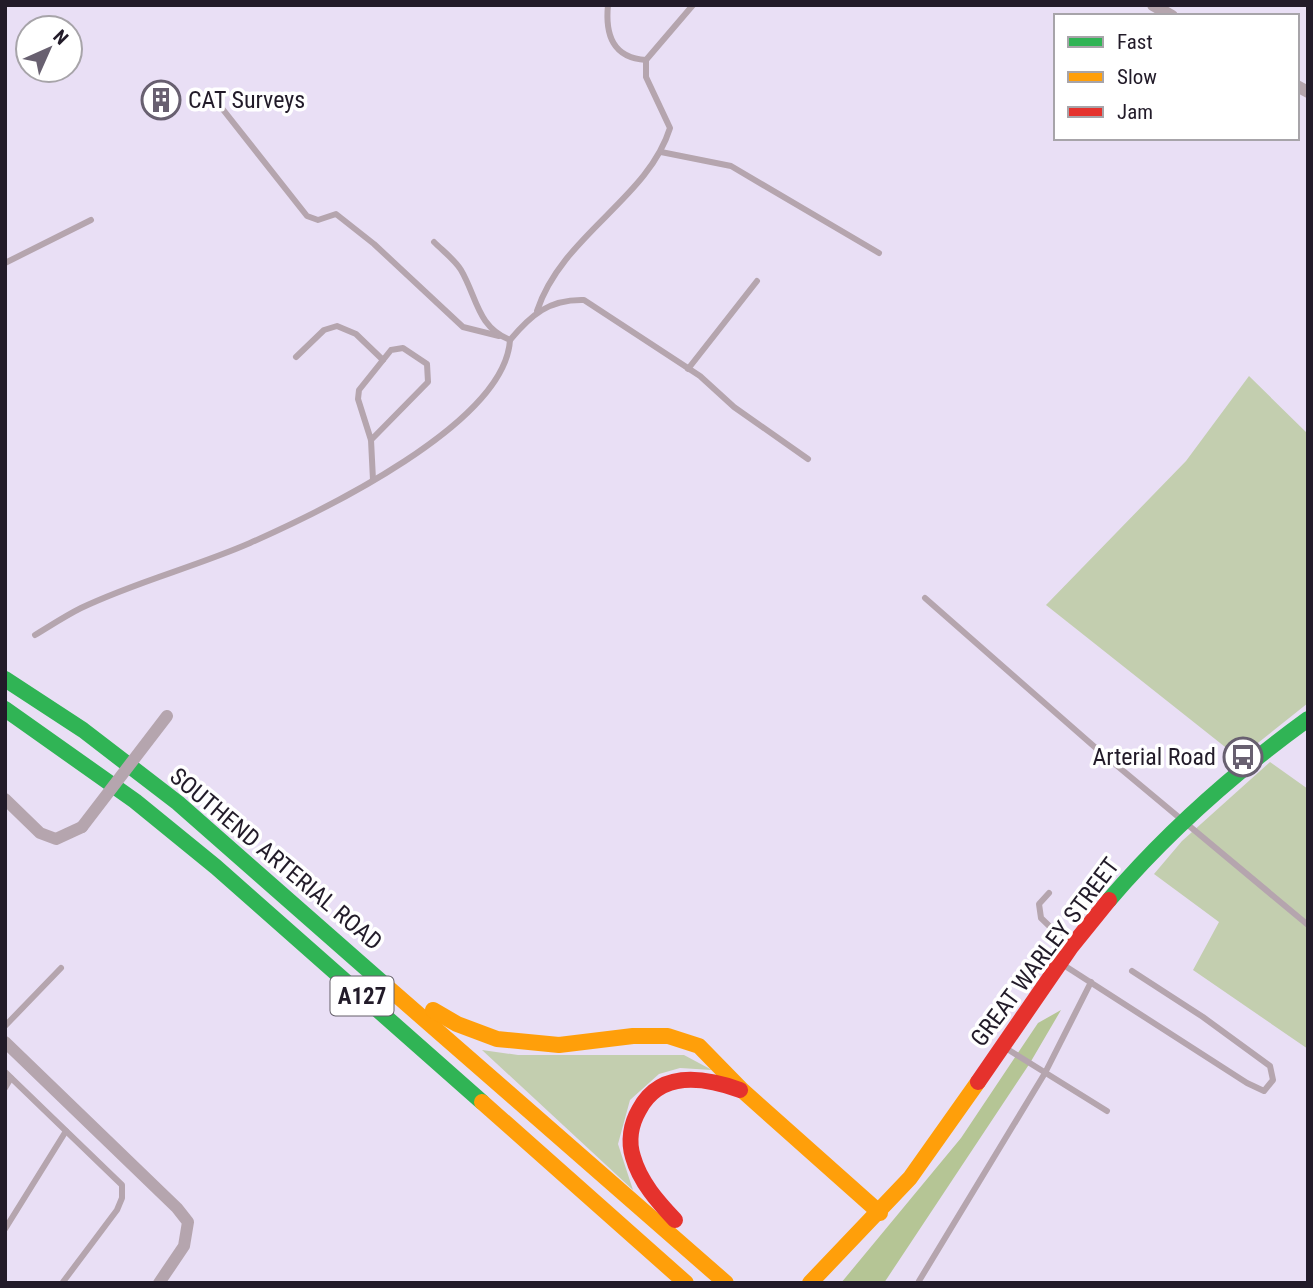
<svg xmlns="http://www.w3.org/2000/svg" width="1313" height="1288" viewBox="0 0 1313 1288" font-family="'Roboto Condensed',sans-serif">
  <rect width="100%" height="100%" fill="#e9dff5"/>
  <g fill="#c3ceaf">
    <path d="M1249,376L1308,434V703L1239,758L1046,605L1186,461Z"/>
    <path d="M1270,762L1308,789V1049L1193,970L1219,922L1154,874L1182,841Z"/>
    <path d="M482,1050L518,1055H684L712,1070L680,1068L659,1074L630,1100L618,1144L633,1190Z"/>
  </g>
  <path fill="#b5c595" d="M1061,1010L1030,1063L884,1283H841L961,1138L1038,1023Z"/>
  <g fill="none" stroke-linecap="round" stroke-linejoin="round">
    <g stroke="#b5a5ae" stroke-width="6">
      <path d="M608,5C605,35 613,58 646,60"/>
      <path d="M217,102L307,216L318,220L336,214L374,244L463,327L499,336"/>
      <path d="M661,152L731,166L879,253"/>
      <path d="M5,263L91,220"/>
      <path d="M537,311C562,235 648,199 670,128L646,77V60L693,5"/>
      <path d="M510,340C531,315 549,299 584,300L700,376L734,407L808,459"/>
      <path d="M296,357L324,330L337,326L356,334L383,360"/>
      <path d="M688,369L757,281"/>
      <path d="M371,440L428,382L427,364L403,348L391,350L359,390L358,399L371,440L373,480"/>
      <path d="M925,598L1097,749L1308,925"/>
      <path d="M35,635C50,626 65,616 81,608C135,582 195,567 250,543C320,512 505,424 510,340C477,327 477,297 461,270C455,260 443,251 434,242"/>
      <path d="M1049,893L1039,904L1041,918L1070,946"/>
      <path d="M1062,964L1247,1083L1264,1091L1273,1080L1270,1066L1203,1017L1132,971"/>
      <path d="M5,1026L61,968"/>
      <path d="M1004,1047L1107,1111"/>
      <path d="M5,1072L122,1185V1198L117,1210L63,1282"/>
      <path d="M5,1088L11,1078"/>
      <path d="M5,1229L66,1131"/>
      <path d="M919,1281L1045,1073L1091,982"/>
    </g>
    <g stroke="#b5a5ae" stroke-width="12">
      <path d="M1153,5L1172,16"/>
      <path d="M1297,86L1308,92"/>
      <path d="M5,799L40,833L56,839L82,827"/>
      <path d="M5,1042L177,1208L188,1222L184,1246L159,1283"/>
    </g>
    <g stroke="#30b455" stroke-width="16">
      <path d="M5,679L83,730L178,803L385,985"/>
      <path d="M5,709L135,801L216,867L482,1102"/>
      <path d="M1109,900C1168,831 1235,772 1308,719"/>
    </g>
    <g stroke="#ff9f0a" stroke-width="16">
      <path d="M385,985L726,1283"/>
      <path d="M433,1010L457,1024L497,1039L559,1045L633,1036H668L699,1046L743,1091L880,1213"/>
      <path d="M482,1102L686,1283"/>
      <path d="M810,1283L910,1178L978,1082"/>
    </g>
    <g stroke="#e5322d" stroke-width="16">
      <path d="M978,1082L1071,947L1109,900"/>
      <path d="M675,1220C658,1202 640,1182 633,1157C628,1141 631,1124 639,1110C660,1070 704,1077 740,1090"/>
    </g>
    <path stroke="#b5a5ae" stroke-width="12" d="M82,827L167,716"/>
  </g>
  <defs>
    <symbol id="building-ring" viewBox="-11 -11 22 22"><circle r="9.5" fill="#fff" stroke="#686070" stroke-width="1.5"/><path d="M-4-6H4V6H1V3H-1V6H-4ZM-2.5-4.3h1.7v1.8h-1.7ZM.8-4.3h1.7v1.8H.8ZM-2.5-1h1.7V.8h-1.7ZM.8-1h1.7V.8H.8Z" fill="#686070"/></symbol>
    <symbol id="bus-ring" viewBox="-11 -11 22 22"><circle r="9.5" fill="#fff" stroke="#686070" stroke-width="1.5"/><path d="M-5-6H5V4H4V6H2V4H-2V6H-4V4H-5ZM-3.5-4V0h7V-4ZM-3.5 1.2v1.5H-2V1.2ZM2 1.2v1.5H3.5V1.2Z" fill="#686070"/></symbol>
  </defs>
  <g fill-rule="evenodd">
    <use href="#building-ring" x="139" y="78" width="44" height="44"/>
    <use href="#bus-ring" x="1221" y="735" width="44" height="44"/>
  </g>
  <g text-anchor="middle" dominant-baseline="central" stroke-width="7" stroke-linejoin="round" paint-order="stroke">
    <rect fill="#fff" stroke="#645f69" stroke-width="2" x="330.5" y="976.5" width="63" height="39" rx="5"/>
    <g font-size="23" font-weight="bold" fill="#221b29">
      <text x="362" y="996">A127</text>
    </g>
    <g font-size="24" fill="#221b29" stroke="#fff" text-anchor="start">
      <text x="188" y="100">CAT Surveys</text>
      <text x="1216" y="757" text-anchor="end">Arterial Road</text>
    </g>
    <g font-size="24" fill="#221b29" stroke="#fff">
      <text transform="translate(276 859) rotate(40)">SOUTHEND ARTERIAL ROAD</text>
      <text transform="translate(1045 952) rotate(-53)">GREAT WARLEY STREET</text>
    </g>
  </g>
  <rect width="1313" height="1288" fill="none" stroke="#221b29" stroke-width="14"/>
  <rect x="1054" y="14" width="245" height="126" fill="#ffffff" stroke="#a7a4a9" stroke-width="2"/>
  <rect x="1068" y="37" width="35" height="10" fill="#30b455" stroke="#a7a4a9" stroke-width="2"/>
  <text x="1117" y="49" font-size="21" fill="#221b29">Fast</text>
  <rect x="1068" y="72" width="35" height="10" fill="#ff9f0a" stroke="#a7a4a9" stroke-width="2"/>
  <text x="1117" y="84" font-size="21" fill="#221b29">Slow</text>
  <rect x="1068" y="107" width="35" height="10" fill="#e5322d" stroke="#a7a4a9" stroke-width="2"/>
  <text x="1117" y="119" font-size="21" fill="#221b29">Jam</text>
  <g transform="translate(49 49) rotate(45)"><circle r="33" fill="#ffffff" stroke="#a7a4a9" stroke-width="2"/>
  <path d="M0-5L12 26L0 18L-12 26Z" fill="#686070"/>
  <text y="-10" font-size="19" font-weight="bold" text-anchor="middle" fill="#221b29">N</text>
  </g>
</svg>
